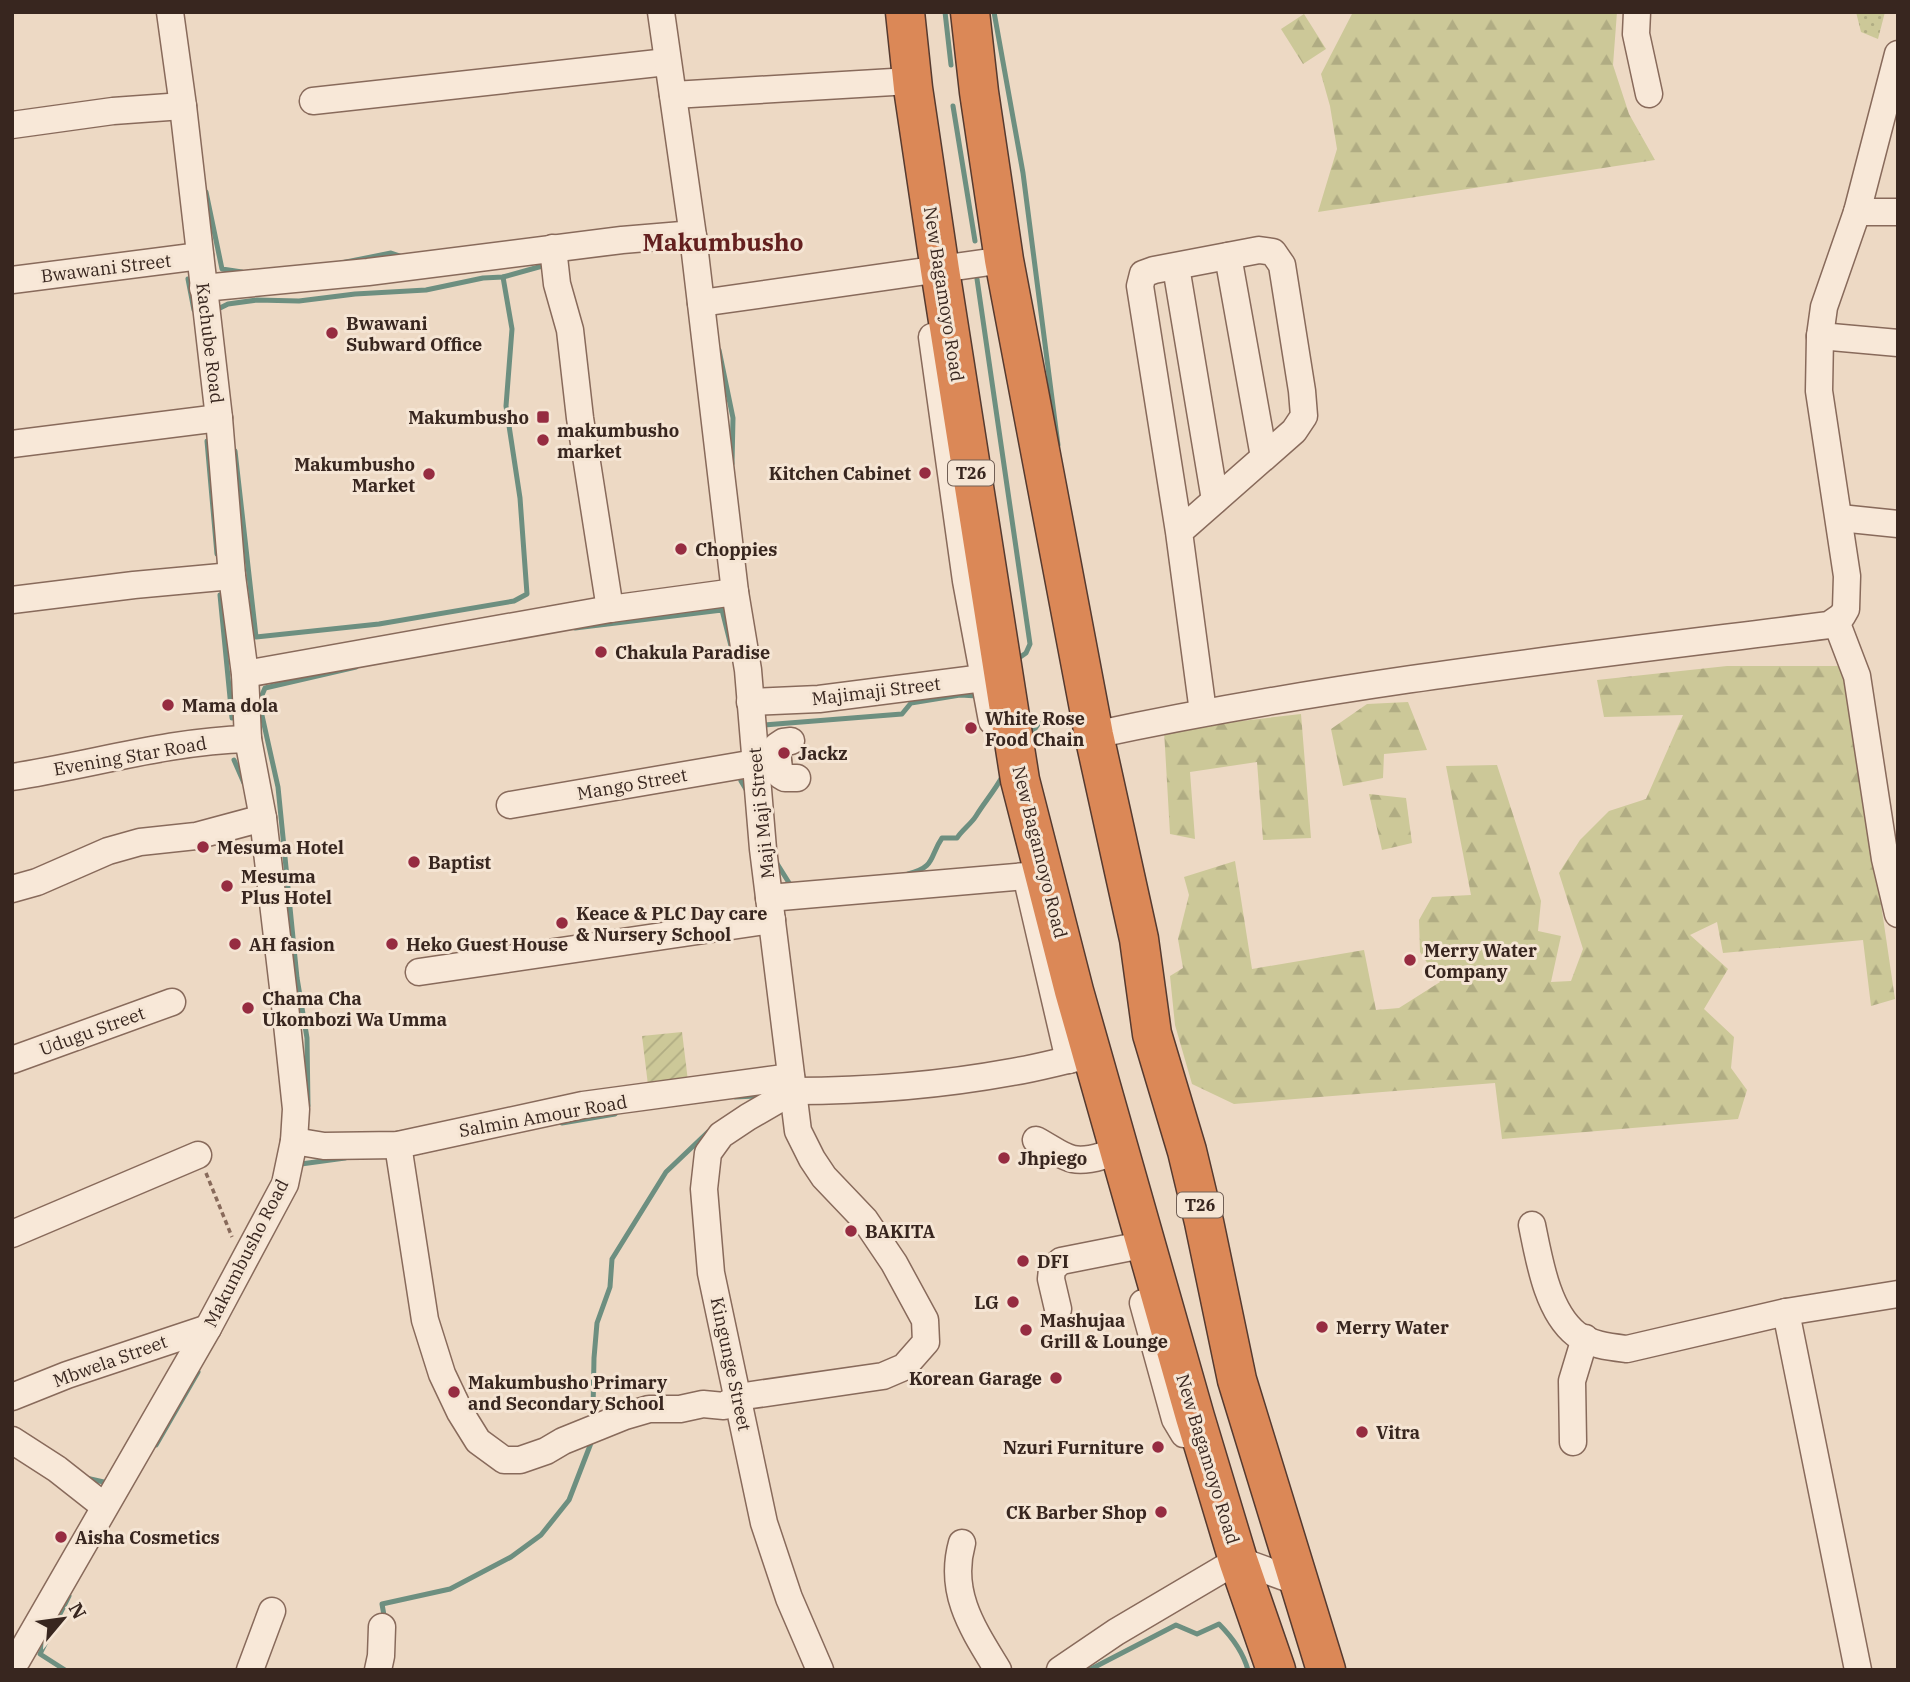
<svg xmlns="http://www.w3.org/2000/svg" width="1910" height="1682" viewBox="0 0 1910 1682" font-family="'IBM Plex Serif',serif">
  <defs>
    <pattern id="grass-dots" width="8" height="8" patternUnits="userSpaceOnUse" patternTransform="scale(1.75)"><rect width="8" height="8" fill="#ccc898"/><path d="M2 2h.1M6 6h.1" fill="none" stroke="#b0ac83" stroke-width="1.8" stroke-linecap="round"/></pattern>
    <pattern id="forest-firs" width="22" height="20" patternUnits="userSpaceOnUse" patternTransform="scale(1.75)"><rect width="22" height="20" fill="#ccc898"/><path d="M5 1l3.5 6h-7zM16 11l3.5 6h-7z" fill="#b0ac83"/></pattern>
    <pattern id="garden-furrows" width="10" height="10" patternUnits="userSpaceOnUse" patternTransform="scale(1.75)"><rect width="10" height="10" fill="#ccc898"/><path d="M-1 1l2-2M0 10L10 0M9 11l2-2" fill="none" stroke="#b0ac83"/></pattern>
  </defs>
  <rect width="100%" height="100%" fill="#edd9c4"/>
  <path fill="url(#grass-dots)" d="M1856,12H1885L1878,39L1861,32Z"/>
  <g fill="url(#forest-firs)">
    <path d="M1353,12H1617L1613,65L1629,114L1655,160L1318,212L1337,149L1330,106L1321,74Z"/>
    <path d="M1304,14L1326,49L1303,64L1281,29Z"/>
    <path d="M1727,666H1846L1895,999L1871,1006L1863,940L1723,953L1717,922L1690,935L1728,969L1704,1009L1734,1037L1731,1068L1747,1090L1738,1119L1502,1139L1495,1083L1234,1104L1192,1084L1175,1025L1170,976L1183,968L1178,939L1189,895L1184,877L1235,861L1252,969L1364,950L1376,1010L1399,1008L1440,982L1420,952L1419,920L1432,897L1471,895L1446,766L1497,765L1541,901L1538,931L1561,936L1551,982L1571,981L1583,949L1559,873L1580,840L1609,811L1646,799L1683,715L1604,717L1597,680Z"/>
    <path d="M1408,702L1427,750L1384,754L1383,778L1343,786L1331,729L1367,704Z"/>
    <path d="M1301,714L1311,838L1263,840L1257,762L1190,772L1195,839L1170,834L1164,730Z"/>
    <path d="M1369,794L1406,798L1412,843L1382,850Z"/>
  </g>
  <path fill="url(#garden-furrows)" d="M682,1032L688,1081L648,1085L642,1036Z"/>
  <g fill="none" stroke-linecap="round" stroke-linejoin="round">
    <g stroke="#6d8f80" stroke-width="5">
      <path d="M945,12L951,65"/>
      <path d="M994,12L1023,173L1058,445"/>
      <path d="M953,106L975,241"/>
      <path d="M206,192L222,269L242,272"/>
      <path d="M341,263L391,253L403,257"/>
      <path d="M188,279L194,310"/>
      <path d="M977,279L1030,644L1026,653L1016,660"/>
      <path d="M218,313V309L228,304L257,300L299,301L355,294L426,290L483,278L503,277L546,265"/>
      <path d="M719,350L733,418L732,464"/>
      <path d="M207,441L217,554"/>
      <path d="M235,451L256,637L379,624L514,601L527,594L520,498L506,406L512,329L503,277"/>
      <path d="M220,595L232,718"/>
      <path d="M575,628L722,610L732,650"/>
      <path d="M764,725L902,714L911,703L960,695L978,696"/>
      <path d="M1029,737L1039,723"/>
      <path d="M234,760L244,783"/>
      <path d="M741,781L747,791"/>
      <path d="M776,862L791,886"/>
      <path d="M908,874C936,867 929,857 942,838H957C962,830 971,824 976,816C984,803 995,790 1002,777"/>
      <path d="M735,1097L755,1096L767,1093"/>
      <path d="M308,1106L307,1038L297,978L278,787L259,702L265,688L356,667"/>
      <path d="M562,1123L615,1114"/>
      <path d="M299,1169L301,1164L345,1158"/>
      <path d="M595,1419L593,1410L594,1358L597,1323L610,1287L612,1259L666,1172L708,1132"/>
      <path d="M156,1445L198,1372"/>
      <path d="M86,1478L108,1483L110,1481"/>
      <path d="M385,1621L382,1604L450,1589L511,1557L541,1535L569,1500L591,1443"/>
      <path d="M65,1670L40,1654L69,1596"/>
      <path d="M1089,1670L1176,1625L1197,1634L1219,1624C1232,1637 1243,1652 1248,1670"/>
    </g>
    <defs>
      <g id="minor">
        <path d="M1637,12L1636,34L1649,94"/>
        <path d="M673,95L910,81"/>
        <path d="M313,101L667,62"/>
        <path d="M12,125L113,111L183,106"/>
        <path d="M1857,212H1898"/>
        <path d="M553,248L557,284L570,330L580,418L610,609"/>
        <path d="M1228,256L1264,457"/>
        <path d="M1176,267L1215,500"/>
        <path d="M12,280L200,256"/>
        <path d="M203,288L368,272L622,240L682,235L693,236"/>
        <path d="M701,303L1004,260"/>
        <path d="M1820,336L1898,343"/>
        <path d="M932,337L966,581L992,721"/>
        <path d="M12,444L219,418"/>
        <path d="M1840,518L1898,524"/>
        <path d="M1179,532L1294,431L1304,416L1302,391L1282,265L1273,252L1259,250L1154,270L1143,274L1140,286L1179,532L1203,712"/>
        <path d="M12,600L134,585L232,576"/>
        <path d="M1836,621L1857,676L1885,859L1898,914"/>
        <path d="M245,674L610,609L735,592"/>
        <path d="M750,702L819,699L999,676"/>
        <path d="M1094,735C1336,683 1583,656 1829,625L1842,616L1846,609L1847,576L1819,391L1820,336L1824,307L1857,212L1898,54"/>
        <path d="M778,761L777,746L783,742L791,741"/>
        <path d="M12,777C91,765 168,741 248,739"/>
        <path d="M510,805L755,763L778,761L780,775L785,778H797"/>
        <path d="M1029,888L1069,1060"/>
        <path d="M12,889L37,882L108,851L140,842L196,836L263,818"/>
        <path d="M769,898L1026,876"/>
        <path d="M419,972L772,920"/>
        <path d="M12,1060L172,1002"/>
        <path d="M793,1091L748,1117L721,1135L708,1153L704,1189L711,1273L764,1523L789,1598L820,1670"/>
        <path d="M793,1091C866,1091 941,1085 1012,1072C1037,1068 1061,1061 1086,1056"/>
        <path d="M1036,1140C1064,1155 1069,1166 1102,1156"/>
        <path d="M294,1141L324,1146L398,1145L583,1105L791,1077"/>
        <path d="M398,1145L425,1320L442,1374L460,1412L478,1441L504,1460H520L546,1451L563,1441L625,1416L649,1409H680L703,1404L724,1406L738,1397L883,1376L904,1367L926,1342L925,1320L894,1263L865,1220L824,1177L812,1159L798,1131L763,849L748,670L735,592L693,236L661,12"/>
        <path d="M1532,1225C1539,1259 1547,1311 1576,1334C1590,1345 1610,1347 1627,1349L1786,1312L1898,1294"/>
        <path d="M12,1234L198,1155"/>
        <path d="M1143,1303L1175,1419L1184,1434L1201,1435"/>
        <path d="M1058,1309L1051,1279L1052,1269L1061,1261L1147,1244"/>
        <path d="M1786,1312L1858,1670"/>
        <path d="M12,1397L67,1375L208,1328"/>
        <path d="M12,1440L57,1469L104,1506"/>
        <path d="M1573,1442L1572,1381L1585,1338"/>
        <path d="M962,1543C948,1593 973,1629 998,1670"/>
        <path d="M17,1660L208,1328L285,1184L294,1141L296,1109L284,996L263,818L248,739L245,674L232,576L219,418L183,106L170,12"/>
        <path d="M250,1670L272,1611"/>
        <path d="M378,1670L381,1656L382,1627"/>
        <path d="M1060,1670L1116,1632L1238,1560L1298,1582"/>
      </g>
      <g id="highway">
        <path d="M905,12L913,88L940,270L1020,780L1074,991L1195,1417L1238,1560L1276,1670"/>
        <path d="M970,12L979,92L1004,260L1094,735L1139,939L1152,1034L1187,1151L1204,1222L1237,1380L1326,1670"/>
      </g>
    </defs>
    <use href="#minor" stroke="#886a5b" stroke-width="29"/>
    <use href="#highway" stroke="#563a2f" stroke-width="41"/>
    <path stroke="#886a5b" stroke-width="3.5" stroke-dasharray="5 3.5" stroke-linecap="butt" d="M206,1173L232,1237"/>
    <use href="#minor" stroke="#f8e8d8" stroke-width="26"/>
    <use href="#highway" stroke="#db8857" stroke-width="38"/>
  </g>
  <g fill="#962c41" stroke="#f5e5d4" stroke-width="2.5">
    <circle cx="332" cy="333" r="7"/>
    <rect x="536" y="410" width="14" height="14" rx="3.5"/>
    <circle cx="543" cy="440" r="7"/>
    <circle cx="925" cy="473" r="7"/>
    <circle cx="429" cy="474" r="7"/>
    <circle cx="681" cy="549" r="7"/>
    <circle cx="601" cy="652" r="7"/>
    <circle cx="168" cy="705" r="7"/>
    <circle cx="971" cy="728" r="7"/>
    <circle cx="784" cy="753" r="7"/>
    <circle cx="203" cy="847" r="7"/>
    <circle cx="414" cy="862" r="7"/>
    <circle cx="227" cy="886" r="7"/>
    <circle cx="562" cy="923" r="7"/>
    <circle cx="235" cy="944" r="7"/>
    <circle cx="392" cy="944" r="7"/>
    <circle cx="1410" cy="960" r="7"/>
    <circle cx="248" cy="1008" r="7"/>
    <circle cx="1004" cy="1158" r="7"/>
    <circle cx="851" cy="1231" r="7"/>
    <circle cx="1023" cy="1261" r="7"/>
    <circle cx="1013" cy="1302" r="7"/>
    <circle cx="1322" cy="1327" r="7"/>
    <circle cx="1026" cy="1330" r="7"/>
    <circle cx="1056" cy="1378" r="7"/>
    <circle cx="454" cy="1392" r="7"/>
    <circle cx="1362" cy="1432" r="7"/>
    <circle cx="1158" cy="1447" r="7"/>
    <circle cx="1161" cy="1512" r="7"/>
    <circle cx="61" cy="1537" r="7"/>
  </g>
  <g text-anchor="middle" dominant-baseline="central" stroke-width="6" stroke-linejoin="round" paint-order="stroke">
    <g fill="#f5e5d4" stroke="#715f55" stroke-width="2">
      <rect x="948" y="460.5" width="46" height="25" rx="5"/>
      <rect x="1177" y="1192.5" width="46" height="25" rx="5"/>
    </g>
    <g font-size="16" font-weight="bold" fill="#38261f">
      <text x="971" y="473">T26</text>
      <text x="1200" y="1205">T26</text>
    </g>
    <g font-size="18" fill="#38261f" stroke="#f5e5d4">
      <text transform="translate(106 268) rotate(-7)">Bwawani Street</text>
      <text transform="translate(944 294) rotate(81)">New Bagamoyo Road</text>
      <text transform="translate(210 343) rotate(83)">Kachube Road</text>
      <text transform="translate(876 691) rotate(-7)">Majimaji Street</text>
      <text transform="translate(130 756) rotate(-10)">Evening Star Road</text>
      <text transform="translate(632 784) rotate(-10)">Mango Street</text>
      <text transform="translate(761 813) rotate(-96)">Maji Maji Street</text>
      <text transform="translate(1040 852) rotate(76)">New Bagamoyo Road</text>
      <text transform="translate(92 1031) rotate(-20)">Udugu Street</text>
      <text transform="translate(543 1116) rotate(-10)">Salmin Amour Road</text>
      <text transform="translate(246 1253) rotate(-63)">Makumbusho Road</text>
      <text transform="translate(110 1361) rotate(-20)">Mbwela Street</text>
      <text transform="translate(731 1364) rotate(78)">Kingunge Street</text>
      <text transform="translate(1208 1459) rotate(73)">New Bagamoyo Road</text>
    </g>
    <g font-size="18" font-weight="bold" fill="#38261f" stroke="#f5e5d4" text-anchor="start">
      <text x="346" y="323">Bwawani<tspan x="346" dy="21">Subward Office</tspan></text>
      <text x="529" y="417" text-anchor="end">Makumbusho</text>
      <text x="557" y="430">makumbusho<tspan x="557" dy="21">market</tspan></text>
      <text x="415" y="464" text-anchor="end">Makumbusho<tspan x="415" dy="21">Market</tspan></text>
      <text x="911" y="473" text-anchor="end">Kitchen Cabinet</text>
      <text x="695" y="549">Choppies</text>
      <text x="615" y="652">Chakula Paradise</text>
      <text x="182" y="705">Mama dola</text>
      <text x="985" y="718">White Rose<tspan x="985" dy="21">Food Chain</tspan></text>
      <text x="798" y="753">Jackz</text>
      <text x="217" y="847">Mesuma Hotel</text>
      <text x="428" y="862">Baptist</text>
      <text x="241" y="876">Mesuma<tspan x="241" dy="21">Plus Hotel</tspan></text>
      <text x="576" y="913">Keace &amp; PLC Day care<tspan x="576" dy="21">&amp; Nursery School</tspan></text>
      <text x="249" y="944">AH fasion</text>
      <text x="406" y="944">Heko Guest House</text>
      <text x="1424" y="950">Merry Water<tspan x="1424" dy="21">Company</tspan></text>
      <text x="262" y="998">Chama Cha<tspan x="262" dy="21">Ukombozi Wa Umma</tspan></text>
      <text x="1018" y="1158">Jhpiego</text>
      <text x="865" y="1231">BAKITA</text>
      <text x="1037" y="1261">DFI</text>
      <text x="999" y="1302" text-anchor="end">LG</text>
      <text x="1040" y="1320">Mashujaa<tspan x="1040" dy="21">Grill &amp; Lounge</tspan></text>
      <text x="1336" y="1327">Merry Water</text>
      <text x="1042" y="1378" text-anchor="end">Korean Garage</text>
      <text x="468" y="1382">Makumbusho Primary<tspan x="468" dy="21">and Secondary School</tspan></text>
      <text x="1376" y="1432">Vitra</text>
      <text x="1144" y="1447" text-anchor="end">Nzuri Furniture</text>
      <text x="1147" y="1512" text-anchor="end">CK Barber Shop</text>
      <text x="75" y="1537">Aisha Cosmetics</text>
    </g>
    <g font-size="24" font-weight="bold" fill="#64201f" stroke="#f5e5d4">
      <text x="723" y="242">Makumbusho</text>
    </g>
  </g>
  <rect width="1910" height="1682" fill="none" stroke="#38261f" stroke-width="28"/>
  <g transform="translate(63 1619) rotate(61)" stroke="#f5e5d4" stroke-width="5" paint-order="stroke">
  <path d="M0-5L12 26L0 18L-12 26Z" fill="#38261f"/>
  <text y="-10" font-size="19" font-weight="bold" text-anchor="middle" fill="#38261f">N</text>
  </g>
</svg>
